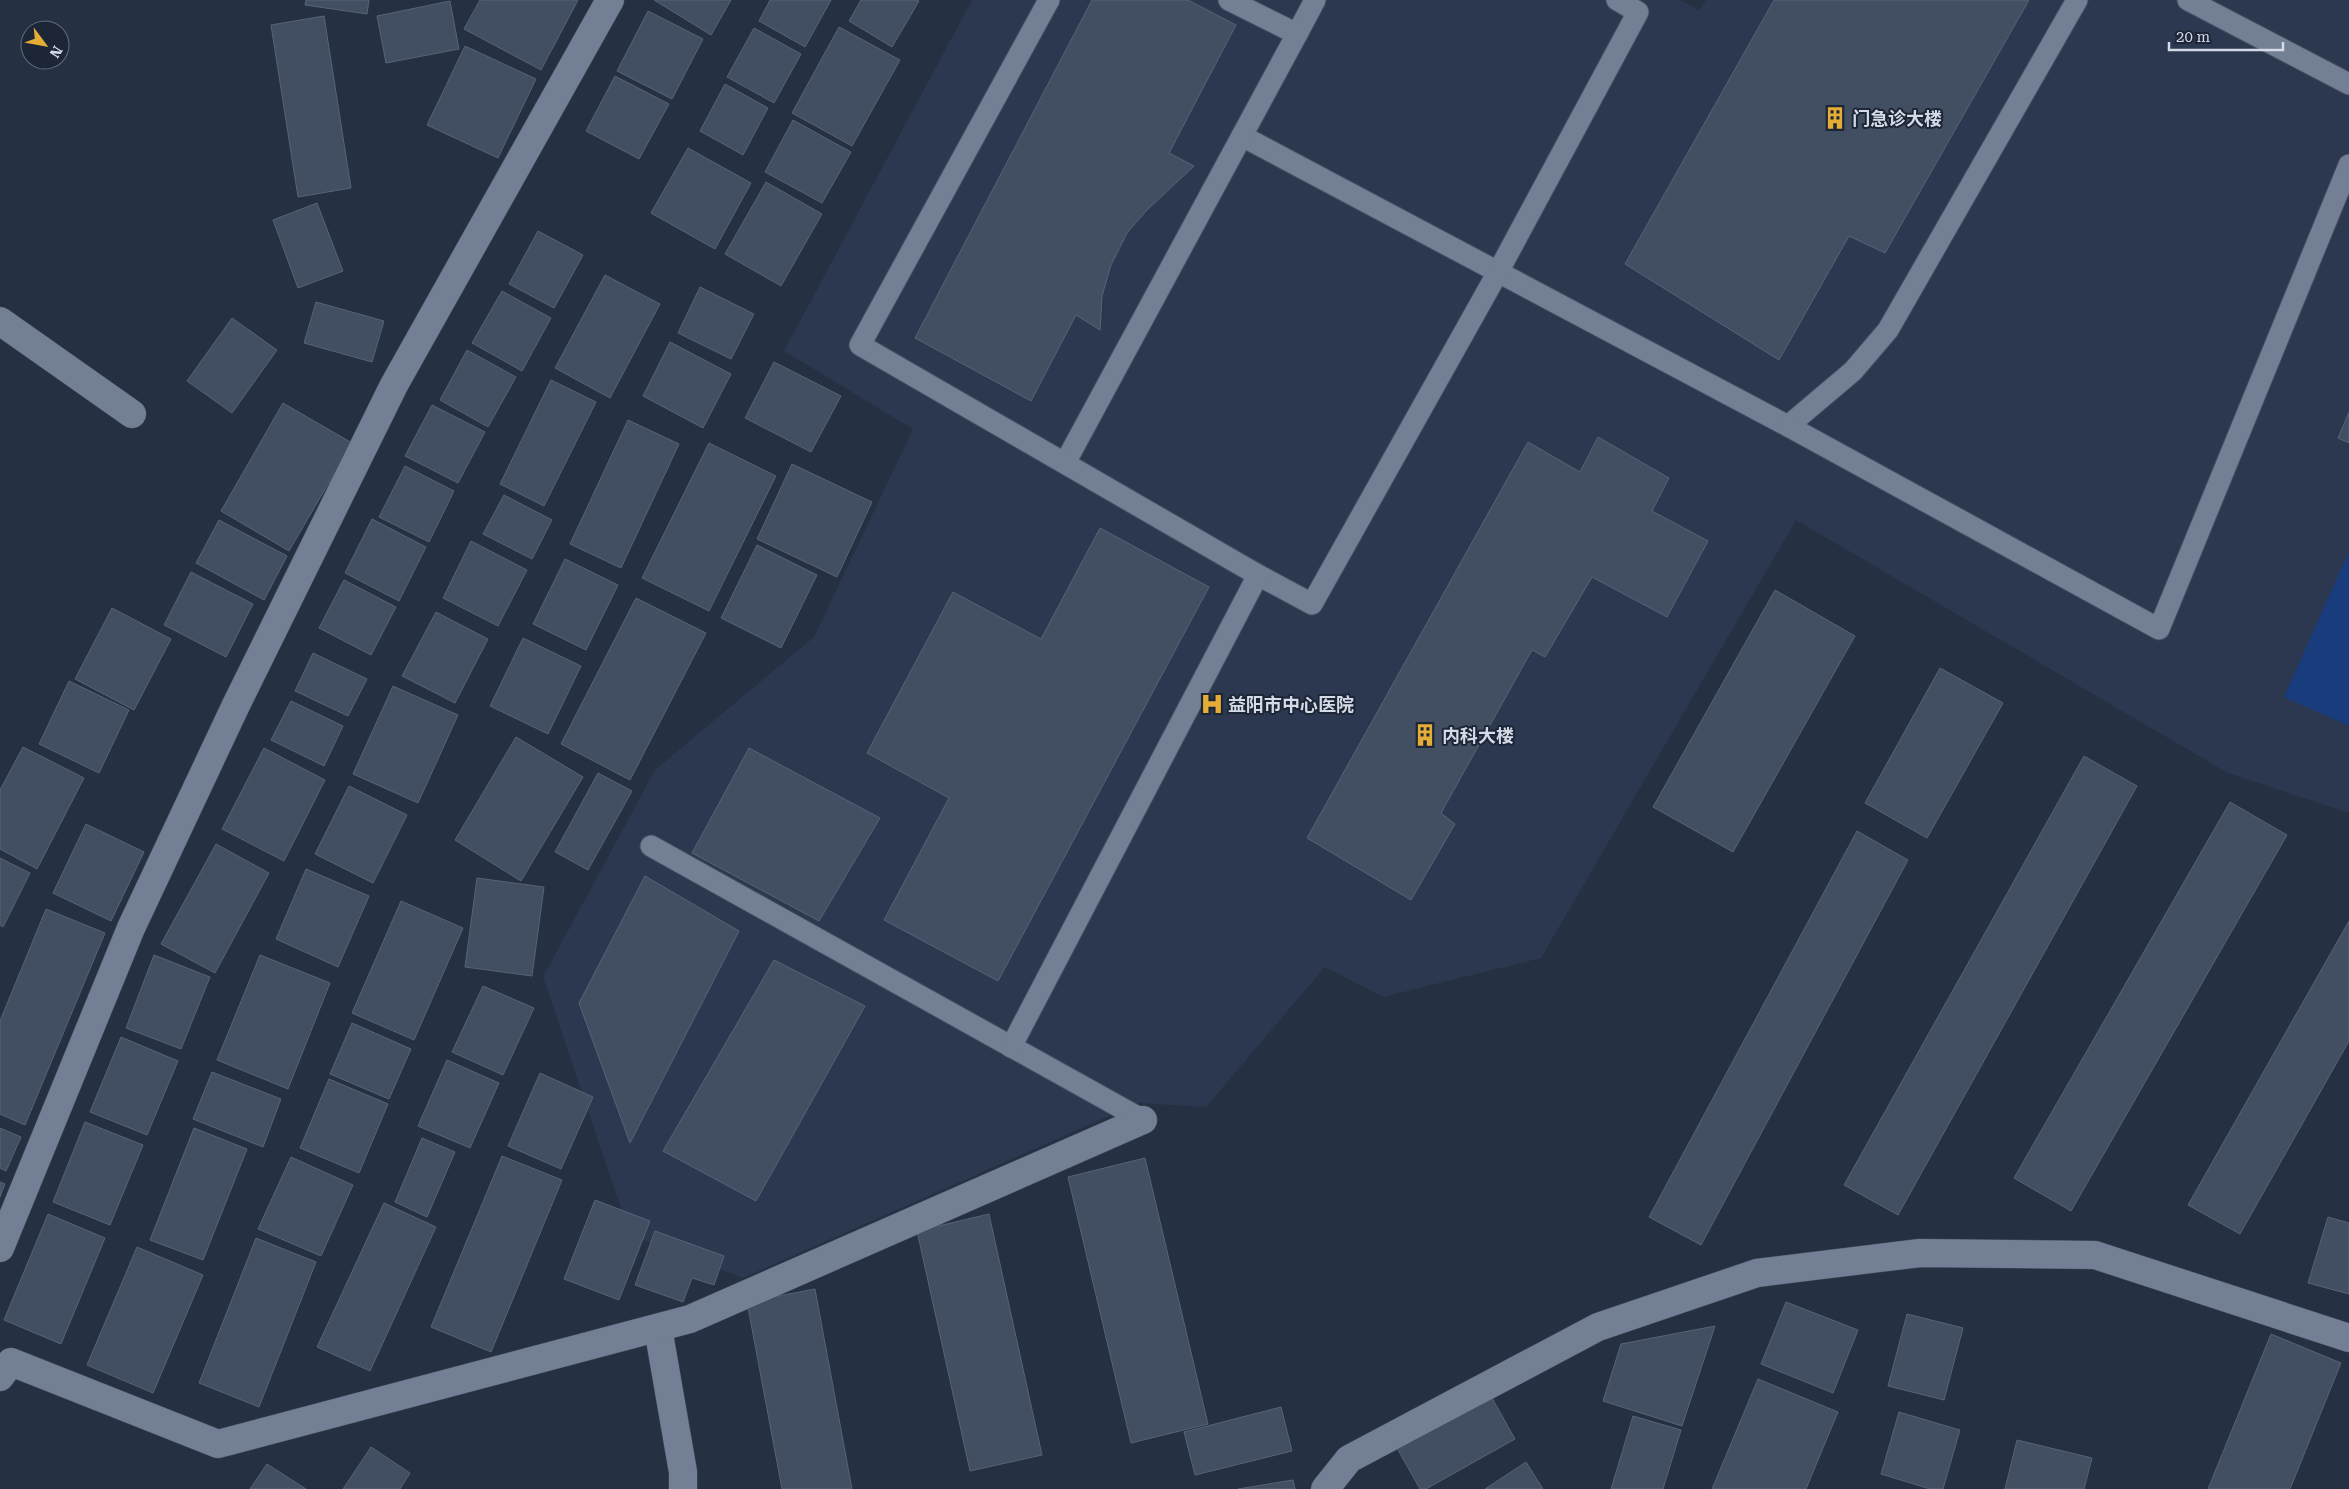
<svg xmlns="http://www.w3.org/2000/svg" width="2349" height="1489" viewBox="0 0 2349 1489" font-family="'Roboto Serif','Noto Sans SC',serif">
  <rect width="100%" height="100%" fill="#253042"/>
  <path fill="#2b3850" d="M972,0H1680L1699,10L1706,0H2349V813L2228,773L1796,520L1541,958L1383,997L1325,967L1206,1107L1138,1103L743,1278L630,1235L543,977L655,770L814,637L913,429L784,351Z"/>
  <path fill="#193c7d" d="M2349,551V726L2284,697Z"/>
  <g fill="#424e61" stroke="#576377">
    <path d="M306,0H369L367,14L305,5Z"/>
    <path d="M480,0H578L541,70L464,29Z"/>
    <path d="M654,0H731L711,35Z"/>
    <path d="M770,0H831L805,47L759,21Z"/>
    <path d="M861,0H916L919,1L892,47L849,21Z"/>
    <path d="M1092,0H1188L1236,25L1169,153L1194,166L1146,211L1127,233L1111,265L1102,296L1100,330L1076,315L1031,401L915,338Z"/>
    <path d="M1774,0H2029L1885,253L1849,236L1779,360L1625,264Z"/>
    <path d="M450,1L459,49L386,63L377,16Z"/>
    <path d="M648,11L703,39L672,99L617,71Z"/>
    <path d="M324,16L351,188L298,197L271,25Z"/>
    <path d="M839,27L900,60L852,146L792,113Z"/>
    <path d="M754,28L801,54L774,103L727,77Z"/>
    <path d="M465,46L536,79L498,158L427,125Z"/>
    <path d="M615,76L669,104L639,159L586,131Z"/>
    <path d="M725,84L768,108L743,155L700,131Z"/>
    <path d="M793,120L851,152L822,203L765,172Z"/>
    <path d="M688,148L751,183L715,249L651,213Z"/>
    <path d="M766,182L822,214L781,286L725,254Z"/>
    <path d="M317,203L343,271L298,288L273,220Z"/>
    <path d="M538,231L583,255L554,308L509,284Z"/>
    <path d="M605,275L660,304L610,398L555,368Z"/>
    <path d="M700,287L754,314L731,359L678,333Z"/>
    <path d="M502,291L551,318L522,371L472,343Z"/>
    <path d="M316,302L384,321L372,362L304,343Z"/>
    <path d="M232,318L277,350L232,413L187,381Z"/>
    <path d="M670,342L731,374L703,428L643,396Z"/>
    <path d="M467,350L516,377L488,427L440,400Z"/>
    <path d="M774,362L841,396L811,452L745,418Z"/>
    <path d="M551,380L596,402L544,506L500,484Z"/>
    <path d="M283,403L352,443L289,551L221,511Z"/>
    <path d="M432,405L485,432L458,483L405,456Z"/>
    <path d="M2349,412V443L2338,438Z"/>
    <path d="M628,420L679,444L621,568L570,544Z"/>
    <path d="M1598,437L1669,478L1652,511L1708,541L1667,617L1592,577L1545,657L1532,650L1441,813L1455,824L1411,900L1307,838L1528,442L1580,472Z"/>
    <path d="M709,443L776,476L709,611L642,578Z"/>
    <path d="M792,464L872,502L837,577L757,539Z"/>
    <path d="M405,466L454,491L429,542L379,517Z"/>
    <path d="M504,495L552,520L532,559L483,534Z"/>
    <path d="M372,519L426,547L399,601L345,573Z"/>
    <path d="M219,520L287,556L264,600L196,563Z"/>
    <path d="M1100,528L1209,587L998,981L884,920L949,798L867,753L953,592L1041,639Z"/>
    <path d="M471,541L527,570L498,626L443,598Z"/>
    <path d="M757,545L817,575L781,648L721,618Z"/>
    <path d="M565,559L618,585L586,650L533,624Z"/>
    <path d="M191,572L253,604L226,657L164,625Z"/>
    <path d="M344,580L396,607L371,655L319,628Z"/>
    <path d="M1775,590L1855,636L1733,852L1653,807Z"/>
    <path d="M636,598L706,633L630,780L561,744Z"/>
    <path d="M112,608L171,639L134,710L75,679Z"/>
    <path d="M436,612L488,639L455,703L402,676Z"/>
    <path d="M523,638L581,666L548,734L490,706Z"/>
    <path d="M313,653L367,679L348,716L295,691Z"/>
    <path d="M1940,668L2003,703L1927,838L1865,803Z"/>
    <path d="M69,681L129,710L99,773L39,744Z"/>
    <path d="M393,686L458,715L418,803L353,774Z"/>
    <path d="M291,701L343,726L324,766L271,740Z"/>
    <path d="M516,737L583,777L521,881L455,840Z"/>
    <path d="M23,747L84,778L37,869L0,849V790Z"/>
    <path d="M264,748L325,780L284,861L222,829Z"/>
    <path d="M749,748L880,818L819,921L692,853Z"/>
    <path d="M2084,756L2137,786L1898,1215L1844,1185Z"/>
    <path d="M598,773L632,791L588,870L555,852Z"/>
    <path d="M349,786L407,815L373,883L315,854Z"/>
    <path d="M2230,802L2287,835L2071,1211L2014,1178Z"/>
    <path d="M86,824L144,852L111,921L53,893Z"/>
    <path d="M1857,831L1908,860L1701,1245L1649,1217Z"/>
    <path d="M216,844L269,873L215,973L161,944Z"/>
    <path d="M0,858L30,873L3,927L0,925Z"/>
    <path d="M306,869L369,896L338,967L276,939Z"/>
    <path d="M645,876L739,931L630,1143L579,1003Z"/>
    <path d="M477,878L544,887L532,976L465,967Z"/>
    <path d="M401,901L463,928L414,1040L352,1013Z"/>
    <path d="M46,909L105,933L25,1125L0,1114V1021Z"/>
    <path d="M2349,921V1041L2240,1234L2188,1205Z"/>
    <path d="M154,955L210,977L181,1049L126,1028Z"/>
    <path d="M260,955L330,983L288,1089L217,1060Z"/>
    <path d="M774,960L865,1006L756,1201L663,1151Z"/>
    <path d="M483,986L534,1008L503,1075L452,1052Z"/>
    <path d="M352,1023L411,1049L389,1099L330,1074Z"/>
    <path d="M121,1037L178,1061L147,1135L90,1112Z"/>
    <path d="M447,1060L499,1083L470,1148L418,1126Z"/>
    <path d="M212,1072L281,1099L263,1147L193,1119Z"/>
    <path d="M540,1073L593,1097L561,1169L508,1146Z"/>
    <path d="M329,1079L388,1104L359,1173L300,1148Z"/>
    <path d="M85,1122L143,1145L110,1225L53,1202Z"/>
    <path d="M0,1128L21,1137L6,1171L0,1168Z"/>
    <path d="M194,1128L247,1149L203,1260L150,1240Z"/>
    <path d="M422,1138L455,1152L427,1217L395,1202Z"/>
    <path d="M502,1156L562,1180L491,1352L431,1327Z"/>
    <path d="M291,1157L353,1185L321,1256L258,1229Z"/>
    <path d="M1145,1158L1208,1424L1131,1443L1068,1177Z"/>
    <path d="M0,1182L5,1184L0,1197Z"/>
    <path d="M595,1200L650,1221L619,1300L564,1279Z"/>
    <path d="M384,1203L436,1227L370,1371L317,1347Z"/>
    <path d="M48,1214L105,1238L61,1344L4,1320Z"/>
    <path d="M989,1214L1042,1455L970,1471L917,1231Z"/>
    <path d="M2328,1217L2349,1223V1294L2308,1283Z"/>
    <path d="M655,1231L724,1256L714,1285L692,1278L683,1302L635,1285Z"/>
    <path d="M256,1238L316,1262L259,1407L199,1383Z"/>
    <path d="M137,1247L203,1275L153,1393L87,1365Z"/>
    <path d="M815,1289L852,1489H782L747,1302Z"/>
    <path d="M1786,1302L1858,1330L1833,1393L1761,1364Z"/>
    <path d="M1907,1314L1963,1328L1944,1400L1888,1386Z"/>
    <path d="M1715,1326L1682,1426L1603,1401L1621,1344Z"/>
    <path d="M2271,1334L2341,1363L2290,1489H2208Z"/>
    <path d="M1758,1379L1838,1412L1806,1489H1712Z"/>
    <path d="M1487,1389L1515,1439L1426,1489H1420L1393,1441Z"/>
    <path d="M1281,1407L1292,1451L1195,1475L1184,1432Z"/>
    <path d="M1899,1412L1960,1430L1943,1489H1930L1881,1474Z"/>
    <path d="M1633,1416L1681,1430L1663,1489H1611Z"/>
    <path d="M2017,1440L2092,1458L2084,1489H2005Z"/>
    <path d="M371,1447L410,1473L400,1489H343Z"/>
    <path d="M1526,1462L1543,1489H1485Z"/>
    <path d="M267,1464L306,1489H250Z"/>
    <path d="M1293,1480L1295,1489H1238Z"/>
  </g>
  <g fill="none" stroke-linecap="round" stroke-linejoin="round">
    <defs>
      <g id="service">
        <path d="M2188,0L2349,84"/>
        <path d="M1297,34L1315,0"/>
        <path d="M1242,136L1788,426L1853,371L1888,330L2077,0"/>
        <path d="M1788,426L2159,629L2349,165"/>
        <path d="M1065,463L1297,34L1229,0"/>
        <path d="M1258,575L1312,604L1498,272L1638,12L1617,0"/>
        <path d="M651,846L1143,1120"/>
        <path d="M1011,1047L1258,575L860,345L1049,0"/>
      </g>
      <g id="minor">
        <path d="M0,321L132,414"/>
        <path d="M0,1248L131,928L236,705L394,385L610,0"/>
        <path d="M658,1328L683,1472V1489"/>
        <path d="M0,1377L11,1362L218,1444L690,1319L1143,1120"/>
        <path d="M1325,1489L1349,1459L1598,1327L1757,1273L1920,1253L2095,1255L2349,1338"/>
      </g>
    </defs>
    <use href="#service" stroke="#454e5d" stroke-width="23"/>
    <use href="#minor" stroke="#454e5d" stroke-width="29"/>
    <use href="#service" stroke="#737f95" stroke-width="21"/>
    <use href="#minor" stroke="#737f95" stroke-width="28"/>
  </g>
  <defs>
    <symbol id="building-bare" viewBox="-9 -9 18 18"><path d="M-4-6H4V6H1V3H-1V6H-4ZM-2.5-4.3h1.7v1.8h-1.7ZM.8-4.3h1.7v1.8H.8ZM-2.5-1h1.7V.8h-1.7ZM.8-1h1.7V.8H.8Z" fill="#e5ad36" stroke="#1c2637" stroke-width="2.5" paint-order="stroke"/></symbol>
    <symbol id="hospital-bare" viewBox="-9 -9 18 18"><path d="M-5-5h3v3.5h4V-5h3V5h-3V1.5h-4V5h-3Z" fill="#e5ad36" stroke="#1c2637" stroke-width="2.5" paint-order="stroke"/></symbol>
  </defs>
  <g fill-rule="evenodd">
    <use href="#building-bare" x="1819" y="102" width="32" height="32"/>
    <use href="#hospital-bare" x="1196" y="688" width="32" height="32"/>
    <use href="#building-bare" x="1409" y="719" width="32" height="32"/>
  </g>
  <g text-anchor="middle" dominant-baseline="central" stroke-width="4" stroke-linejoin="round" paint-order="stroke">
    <g font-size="18" font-weight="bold" fill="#d4dbe7" stroke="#1c2637" text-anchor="start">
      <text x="1852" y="118">门急诊大楼</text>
      <text x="1228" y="704">益阳市中心医院</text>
      <text x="1442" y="735">内科大楼</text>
    </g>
  </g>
  <g transform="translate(45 45) rotate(122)"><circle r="24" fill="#1c2637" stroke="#666e7d"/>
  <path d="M0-4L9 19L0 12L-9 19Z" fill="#e5ad36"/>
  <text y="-8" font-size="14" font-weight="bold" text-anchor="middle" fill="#d4dbe7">N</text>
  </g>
  <path d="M2169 42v8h114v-8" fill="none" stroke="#d4dbe7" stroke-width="2.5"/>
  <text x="2176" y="42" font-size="15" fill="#d4dbe7" stroke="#1c2637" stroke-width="4" paint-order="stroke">20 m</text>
</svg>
